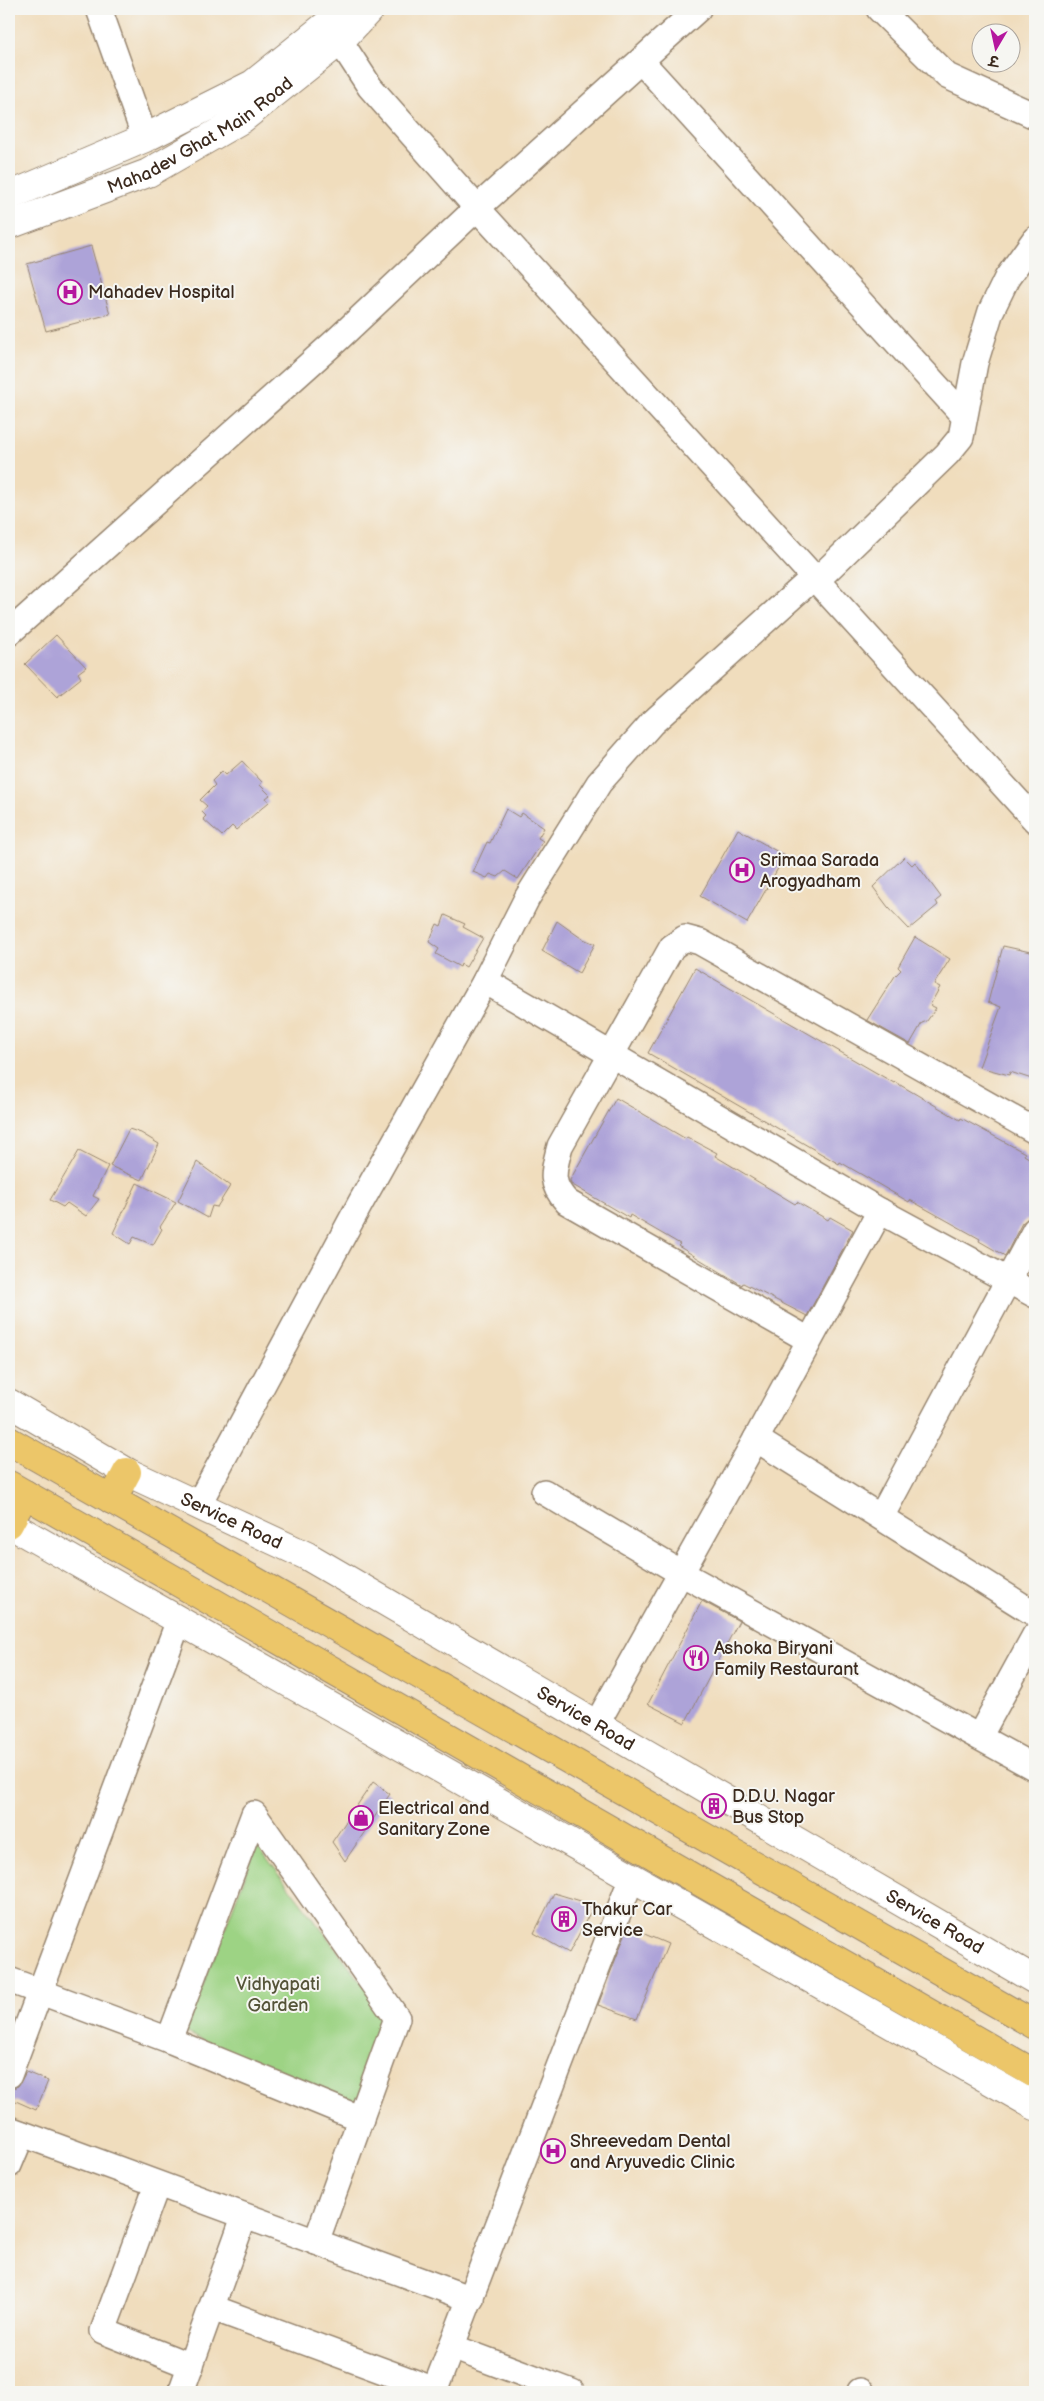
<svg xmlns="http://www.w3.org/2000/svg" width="1044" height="2401" viewBox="0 0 1044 2401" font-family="'Balsamiq Sans','Playpen Sans Deva',sans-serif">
  <rect width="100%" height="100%" fill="#f6f6f2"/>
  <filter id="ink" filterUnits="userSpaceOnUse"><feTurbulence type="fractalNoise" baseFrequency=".02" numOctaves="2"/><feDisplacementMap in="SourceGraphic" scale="10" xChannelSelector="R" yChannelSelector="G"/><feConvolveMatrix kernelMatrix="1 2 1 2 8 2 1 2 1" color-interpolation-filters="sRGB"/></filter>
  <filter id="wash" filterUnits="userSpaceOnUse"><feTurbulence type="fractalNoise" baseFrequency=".0096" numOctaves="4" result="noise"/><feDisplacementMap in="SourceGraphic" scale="20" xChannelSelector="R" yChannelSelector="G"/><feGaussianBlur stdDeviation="1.12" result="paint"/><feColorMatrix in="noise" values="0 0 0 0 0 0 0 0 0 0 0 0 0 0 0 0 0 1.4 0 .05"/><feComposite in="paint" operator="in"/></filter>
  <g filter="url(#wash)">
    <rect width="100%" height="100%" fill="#f0ddbd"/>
    <path fill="#9dd384" stroke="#6c7e51" d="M257,1845L391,2021L358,2111L185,2032Z"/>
    <g id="blocks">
      <g fill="#ada3d8">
        <path d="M91,246L110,314L46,331L27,264Z"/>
        <path d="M56,635L86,667L78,673L81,678L57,697L25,664Z"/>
        <path d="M242,761L262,782L260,785L270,795L266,798L269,802L236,830L232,826L222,836L203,819L206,816L202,812L207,806L200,800L215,785L212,781L222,771L226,775Z"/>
        <path d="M506,809L519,817L522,813L544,828L538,838L543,841L518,879L505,871L498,877L490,874L487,878L473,872L487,842L490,843Z"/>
        <path d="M738,829L785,856L747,923L700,896Z"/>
        <path d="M904,857L912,865L915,862L941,897L936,901L938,905L909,929L888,907L873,887Z"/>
        <path d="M445,915L465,924L463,927L483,938L466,967L461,964L460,967L436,954L439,949L429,942L437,924L441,926Z"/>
        <path d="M557,921L581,938L595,944L579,973L542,951Z"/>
        <path d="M915,937L950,959L934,984L940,987L930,1005L936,1008L927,1021L922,1023L910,1044L867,1020L895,976L901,970L898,967Z"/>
        <path d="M1003,946L1035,953L1033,1038L1035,1039V1080L1010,1072L1009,1075L979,1067L1001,1007L988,1002Z"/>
        <path d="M695,968L894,1083L895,1082L960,1120L961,1118L1025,1153L1024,1155L1035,1162V1210L1032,1216L1022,1223L1005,1256L979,1241L980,1239L910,1200L909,1202L840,1162L839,1164L648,1053Z"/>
        <path d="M616,1098L686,1139L687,1137L717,1153L715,1156L795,1204L797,1202L828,1220L830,1217L853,1230L807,1316L743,1283L742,1285L678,1246L680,1244L630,1215L629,1218L571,1184L570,1180Z"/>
        <path d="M129,1129L141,1133L159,1144L142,1180L110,1166Z"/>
        <path d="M79,1151L108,1166L93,1196L99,1199L86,1216L67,1203L63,1207L50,1200Z"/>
        <path d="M197,1162L230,1186L217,1207L212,1206L208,1218L178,1201Z"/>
        <path d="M137,1183L176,1202L160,1227L162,1229L153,1245L134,1237L130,1244L113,1233Z"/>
        <path d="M702,1601L739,1621L685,1723L648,1704Z"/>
        <path d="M373,1782L390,1794L345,1861L332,1842Z"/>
        <path d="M554,1893L594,1905L569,1953L534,1933Z"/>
        <path d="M628,1927L668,1944L637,2019L598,2005Z"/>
        <path d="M26,2072L48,2081L36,2110L9,2098V2089L18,2086Z"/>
      </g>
    </g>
  </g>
  <g filter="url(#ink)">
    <use href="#blocks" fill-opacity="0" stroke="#96846e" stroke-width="1"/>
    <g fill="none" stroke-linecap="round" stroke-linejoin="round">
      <defs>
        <g id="minor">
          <path d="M99,9L145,138"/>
          <path d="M879,9L947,76L1035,116"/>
          <path d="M340,41L370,87L477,208L1035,820"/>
          <path d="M641,61L964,416"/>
          <path d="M818,579L947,454L961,437L975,363L991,311L1007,278L1035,239"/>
          <path d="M9,633L339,338L477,208L698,9"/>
          <path d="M485,981L880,1211L1035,1295"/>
          <path d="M809,1340L567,1202C548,1182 554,1170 560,1146L672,947L685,938L700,942L1035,1131"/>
          <path d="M756,1439L1035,1614"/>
          <path d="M544,1492L681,1573L1035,1768"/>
          <path d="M198,1505L361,1202L485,981L527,898L599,783L652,723L815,576"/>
          <path d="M881,1517L1035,1230"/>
          <path d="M596,1725L756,1439L880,1211"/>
          <path d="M979,1737L1035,1635"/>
          <path d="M9,1980L169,2040L361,2119"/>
          <path d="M169,2040L254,1814L397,2018L316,2242"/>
          <path d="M9,2075L179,1620"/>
          <path d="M9,2129L471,2299"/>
          <path d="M9,2165L22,2134"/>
          <path d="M157,2185L103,2331L191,2366"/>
          <path d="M213,2308L435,2390"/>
          <path d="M452,2347L572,2392"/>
          <path d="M860,2391L862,2392"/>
          <path d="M181,2392L244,2217"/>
          <path d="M434,2392L632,1877"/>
        </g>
        <g id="tertiary">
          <path d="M9,196L145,138L253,84L330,22L342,9"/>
          <path id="s1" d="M9,225L148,173L242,119L340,41L370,9"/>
          <path id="s2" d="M9,1403L127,1472L307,1556L1035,1980"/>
          <path d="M9,1524L1035,2106"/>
        </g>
        <g id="trunk">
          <path d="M9,1441L1035,2025"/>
          <path d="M9,1485L1035,2074"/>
          <path d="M112,1500L127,1472"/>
          <path d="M9,1524L25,1494"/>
        </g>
      </defs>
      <use href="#minor" stroke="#96846e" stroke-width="28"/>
      <use href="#tertiary" stroke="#96846e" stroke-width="30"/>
      <use href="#trunk" stroke="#96846e" stroke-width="30"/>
      <use href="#minor" stroke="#fff" stroke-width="25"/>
      <use href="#tertiary" stroke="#fff" stroke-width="28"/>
      <use href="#trunk" stroke="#ecc669" stroke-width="28"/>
    </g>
  </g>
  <defs>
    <symbol id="hospital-ring" viewBox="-11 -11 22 22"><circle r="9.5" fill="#f6f6f2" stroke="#b5179e" stroke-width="1.5"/><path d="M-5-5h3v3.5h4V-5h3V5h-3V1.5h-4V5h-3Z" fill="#b5179e"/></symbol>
    <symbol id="restaurant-ring" viewBox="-11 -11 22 22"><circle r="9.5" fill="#f6f6f2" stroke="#b5179e" stroke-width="1.5"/><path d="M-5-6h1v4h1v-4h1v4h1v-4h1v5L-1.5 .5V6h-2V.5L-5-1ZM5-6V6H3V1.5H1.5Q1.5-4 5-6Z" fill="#b5179e"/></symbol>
    <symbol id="building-ring" viewBox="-11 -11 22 22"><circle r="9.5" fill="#f6f6f2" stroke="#b5179e" stroke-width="1.5"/><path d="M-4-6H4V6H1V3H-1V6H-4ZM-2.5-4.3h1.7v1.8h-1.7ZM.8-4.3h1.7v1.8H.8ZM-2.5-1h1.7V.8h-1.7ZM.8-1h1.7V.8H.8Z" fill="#b5179e"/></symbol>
    <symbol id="shop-ring" viewBox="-11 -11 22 22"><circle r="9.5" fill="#f6f6f2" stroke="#b5179e" stroke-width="1.5"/><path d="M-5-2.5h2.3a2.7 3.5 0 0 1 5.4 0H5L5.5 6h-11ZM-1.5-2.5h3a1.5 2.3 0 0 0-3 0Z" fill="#b5179e"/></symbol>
  </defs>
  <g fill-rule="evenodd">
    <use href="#hospital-ring" x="56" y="278" width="28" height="28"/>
    <use href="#hospital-ring" x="728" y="856" width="28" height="28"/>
    <use href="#restaurant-ring" x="682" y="1644" width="28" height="28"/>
    <use href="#building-ring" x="700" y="1792" width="28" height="28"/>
    <use href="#shop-ring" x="347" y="1804" width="28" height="28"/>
    <use href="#building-ring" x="550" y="1905" width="28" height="28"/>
    <use href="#hospital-ring" x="539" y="2137" width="28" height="28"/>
  </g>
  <g text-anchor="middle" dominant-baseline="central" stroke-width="4" stroke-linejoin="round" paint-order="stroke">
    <g font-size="18" fill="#3b2a1e" stroke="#f6f6f2">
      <text stroke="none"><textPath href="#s1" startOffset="212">Mahadev Ghat Main Road</textPath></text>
      <text stroke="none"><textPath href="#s2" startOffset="252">Service Road</textPath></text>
      <text stroke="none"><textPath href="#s2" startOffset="658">Service Road</textPath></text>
      <text stroke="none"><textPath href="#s2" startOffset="1062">Service Road</textPath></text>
    </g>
    <g font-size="18" fill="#3b2a1e" stroke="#f6f6f2" text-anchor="start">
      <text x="88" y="292">Mahadev Hospital</text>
      <text x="760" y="860">Srimaa Sarada<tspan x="760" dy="21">Arogyadham</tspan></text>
      <text x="714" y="1648">Ashoka Biryani<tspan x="714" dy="21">Family Restaurant</tspan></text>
      <text x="732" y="1796">D.D.U. Nagar<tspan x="732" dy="21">Bus Stop</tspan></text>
      <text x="378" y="1808">Electrical and<tspan x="378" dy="21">Sanitary Zone</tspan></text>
      <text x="582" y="1909">Thakur Car<tspan x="582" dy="21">Service</tspan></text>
      <text x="570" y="2141">Shreevedam Dental<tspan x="570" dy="21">and Aryuvedic Clinic</tspan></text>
    </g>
    <g font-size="18" fill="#545438" stroke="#f6f6f2">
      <text x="278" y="1984">Vidhyapati<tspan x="278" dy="21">Garden</tspan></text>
    </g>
  </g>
  <rect width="1044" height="2401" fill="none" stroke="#f6f6f2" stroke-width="30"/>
  <g transform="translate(996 48) rotate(189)"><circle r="24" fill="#f6f6f2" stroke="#aba49d"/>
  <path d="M0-4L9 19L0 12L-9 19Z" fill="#b5179e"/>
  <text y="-8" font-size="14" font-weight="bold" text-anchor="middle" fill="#3b2a1e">उ</text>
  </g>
</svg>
